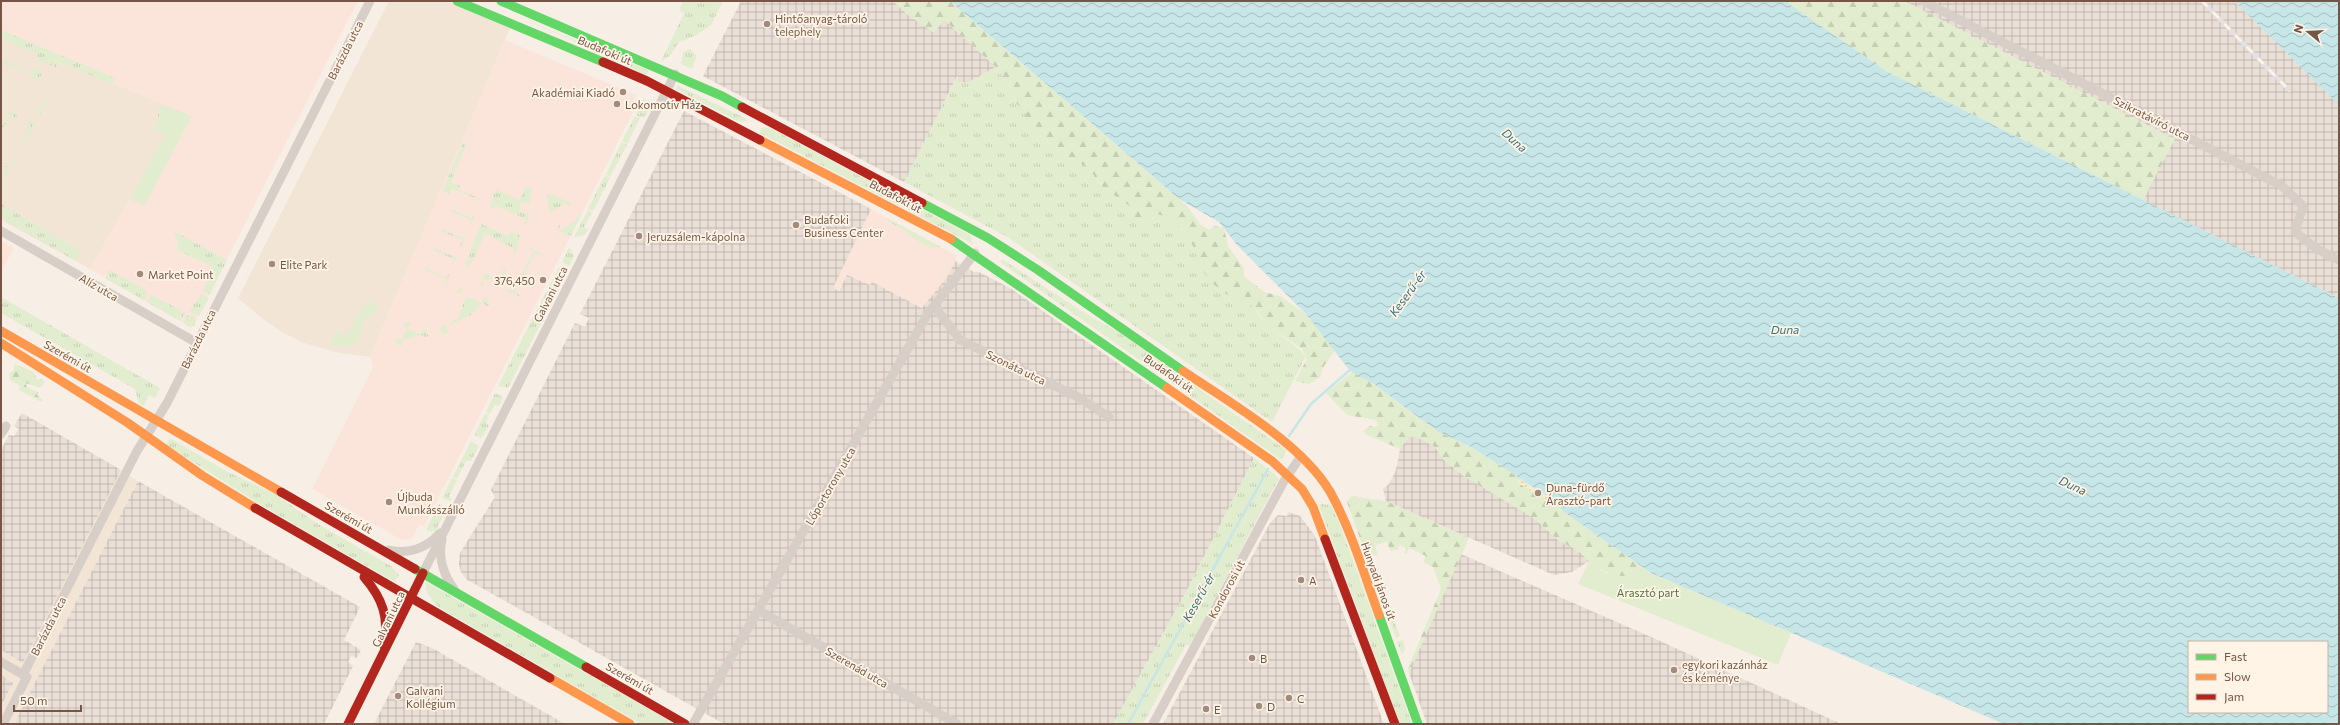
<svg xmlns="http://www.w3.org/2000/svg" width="2340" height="725" viewBox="0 0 2340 725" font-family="Commissioner,sans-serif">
  <defs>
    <pattern id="industrial-grid" width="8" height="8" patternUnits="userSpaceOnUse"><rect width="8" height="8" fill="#e9dfd7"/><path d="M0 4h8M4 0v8" fill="none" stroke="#c1b8b0"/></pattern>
    <pattern id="grass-tufts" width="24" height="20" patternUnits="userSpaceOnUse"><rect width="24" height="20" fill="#e2edcf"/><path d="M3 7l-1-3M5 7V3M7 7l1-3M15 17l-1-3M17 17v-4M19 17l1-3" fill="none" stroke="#c5cdb3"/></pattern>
    <pattern id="forest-firs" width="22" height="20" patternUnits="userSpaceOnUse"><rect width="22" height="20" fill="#e2edcf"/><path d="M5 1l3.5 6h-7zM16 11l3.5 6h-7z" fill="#c5cdb3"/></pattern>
    <pattern id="sand-dots" width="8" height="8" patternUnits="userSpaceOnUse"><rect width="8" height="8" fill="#fbedcc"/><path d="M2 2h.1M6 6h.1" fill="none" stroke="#dbcdb1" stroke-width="1.8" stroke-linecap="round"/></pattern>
    <pattern id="water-waves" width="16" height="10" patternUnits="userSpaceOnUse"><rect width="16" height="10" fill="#c7e6e7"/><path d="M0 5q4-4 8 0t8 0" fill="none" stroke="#a6bdbd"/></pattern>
  </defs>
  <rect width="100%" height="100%" fill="#f7efe6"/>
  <g fill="#f3e5d5">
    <path d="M389,1H446L510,28L370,357L339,353L304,343L282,332L263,319L238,298Z"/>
    <path d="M1,37L192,116L144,207L129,200L90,269L1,220Z"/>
    <path d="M121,470L138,481L14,724H1V706L13,683L1,675V650L23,663Z"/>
  </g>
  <g fill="#fbe5da">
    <path d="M1,1H358L192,328L90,269L129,200L144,207L191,116L1,37Z"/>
    <path d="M505,40L636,95L632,104L635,108L424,526L419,525L412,539L402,540L312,489L373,367L370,357Z"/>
    <path d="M871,209L957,256L948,276L923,308L872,282L870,285L847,275L838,291L832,288Z"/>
    <path d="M1,241L14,248L1,272Z"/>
  </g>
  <g fill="url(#industrial-grid)">
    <path d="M741,1H893L908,15L934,32L944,20L996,67L967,83L958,82L957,76L904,182L703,76Z"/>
    <path d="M1904,1H2234L2339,105V298L2143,200L2174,139Z"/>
    <path d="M684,111L871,209L833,288L839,291L847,275L870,285L872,282L922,308L948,276L955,261L974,272H979L1010,288L1254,458L1186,592L1113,724H724L466,579L461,572L459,564L460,553L495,497L491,490L575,323L585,327L589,318L580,314Z"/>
    <path d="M22,413L121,470L23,663L1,650V450L9,435L14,436L19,429L14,426Z"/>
    <path d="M1408,437H1416L1434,446L1444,460L1465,477L1510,502L1535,519L1558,540L1580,552L1589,561L1572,572L1554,575L1386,501L1383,489L1389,484L1396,470L1400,449Z"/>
    <path d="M138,481L360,607L344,640L361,650L357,658L351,656L348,662L353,666L324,724H14Z"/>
    <path d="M1288,512L1300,516L1315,536L1384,724H1163L1270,523L1278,515L1287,516Z"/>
    <path d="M1461,554L1658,640L1841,724H1427L1409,673Z"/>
    <path d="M416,642L432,648L565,724H374Z"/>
    <path d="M1,675L13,683L1,706Z"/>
  </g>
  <g fill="url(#grass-tufts)">
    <path d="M683,1H723L711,25L695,36L679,42L670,56L661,61L684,13L679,10Z"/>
    <path d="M510,13L593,48L594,46L599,51L595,53L592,52V49Z"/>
    <path d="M1,30L115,78L113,84L164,105L158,118L157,117L161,104L59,62L56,68L54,67L57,60L55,59L52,66L36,59L38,54L1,38Z"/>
    <path d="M690,49L697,55L692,69L681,64L683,52Z"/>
    <path d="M615,57L649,70L646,75L614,60Z"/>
    <path d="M1,59L30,71V73L1,62Z"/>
    <path d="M996,67L1013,90L1017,104L1027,112L1024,121L1026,127L1033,130L1063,154L1088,168L1103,187L1131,207L1134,217L1152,219L1157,214L1171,218L1184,231L1193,246L1254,307C1265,329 1290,338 1306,356L1272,422L1009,238L904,182L958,75V82L967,83Z"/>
    <circle cx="36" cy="74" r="5.5"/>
    <path d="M678,86L745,118L747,121H737L676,89Z"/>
    <path d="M48,96L50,97L40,115L33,112L34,109L39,112L42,106L37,103L43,105Z"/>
    <path d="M644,99L652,103L645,117L641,116L640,117L636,115Z"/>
    <path d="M11,110L17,116L16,119L10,116L7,122L12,125L6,123L1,131L6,136L1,133V128Z"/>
    <path d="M635,116L640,118L627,144L622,141Z"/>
    <path d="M29,119L36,123L25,142L22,141L31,125L27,122Z"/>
    <path d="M768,127L970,235L973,244L760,133L761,128Z"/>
    <path d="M463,142L467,143L451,182L460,186L459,190L481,199L479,206H478L480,200L452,189L449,194L442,191Z"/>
    <path d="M622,142L627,145L610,177L606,174Z"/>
    <path d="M6,157L12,160L13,157L16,158L1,184V176L7,168L2,165L8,167L11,161Z"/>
    <path d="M605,175L610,178L593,211L588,209Z"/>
    <path d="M526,186L532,189L530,203L521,202L520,212L529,214L527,225L524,224L526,219L496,206L494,209L490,207L495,189L520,200Z"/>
    <path d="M552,194L571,203L570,207L565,203L550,213L547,196Z"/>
    <path d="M1,204L82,251L76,261L1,218Z"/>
    <path d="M451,209L472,218L475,213L471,225L469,226L471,220L450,211Z"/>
    <path d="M584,209L571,236L557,229L559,224L561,230L575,221Z"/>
    <path d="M588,210L592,212L584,227L588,230L585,235L574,237Z"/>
    <path d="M887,218L941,247C926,251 913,237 902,229C897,225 889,224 887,218Z"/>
    <path d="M481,224L508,236L510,232L520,235L516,253L512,254L515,249L485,234L470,266L465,265Z"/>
    <path d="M442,229L463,238L466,234L462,245L460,246L462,240L441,231Z"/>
    <path d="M174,231L227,260L210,294L203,291L213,267L177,250L178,244Z"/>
    <path d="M569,247L574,256L569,266L562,262Z"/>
    <path d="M434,248L455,257L458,252L454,264L452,265L454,259L433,250Z"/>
    <path d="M531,248L540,253L541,256L535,253L515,292L520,295L518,296L508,291L507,288L513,291L533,252L528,249Z"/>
    <path d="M1002,259L1080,310L1121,334L1286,450L1283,459H1280L1000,262Z"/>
    <path d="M505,267L506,271L499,284L494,279L484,280L482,285H480L485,273L498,280Z"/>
    <path d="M559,267L567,272L508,388L498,386Z"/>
    <path d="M425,268L446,278L450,273L446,284L444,285L446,279L424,270Z"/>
    <path d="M108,269L146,290L147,295L144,300L106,279Z"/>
    <path d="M461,287L463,288L460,294L482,303L484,297H487L489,305L487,306L482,303L471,315L446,327L448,333L443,334L440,330L441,326H448L454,319L457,320L466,297L456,292Z"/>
    <path d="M151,294L185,313L180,321L147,302Z"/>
    <path d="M201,294L209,298L199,316L189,311Z"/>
    <path d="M1,297L160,388L155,398L149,395L144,406L139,404L135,389L1,313Z"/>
    <circle cx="190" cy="321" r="6"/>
    <path d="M407,322L410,323L408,329L421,334L423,329H426L428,336L425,337L422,335L403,340L402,346L397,345L396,340L398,338L402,340L407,328L402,324Z"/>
    <path d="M495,393L503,397L499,406L495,405L490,414L486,412Z"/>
    <path d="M485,414L489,415L486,423L489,426L481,438L474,435Z"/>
    <path d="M170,438L224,470L275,494L318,524L391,566L399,575L395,582L261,505L166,445Z"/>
    <path d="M471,441L479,446L471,461H466L457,479L453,477Z"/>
    <path d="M1254,458L1279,478L1190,646L1186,645L1143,724H1113L1186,592Z"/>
    <path d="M452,478L457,480L449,496L452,499L450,501L442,498Z"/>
    <path d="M439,504L447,509L436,530L432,532L426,530Z"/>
    <path d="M1320,504L1331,505L1340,525L1412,724H1400L1319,506Z"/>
    <path d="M1369,564L1374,567L1380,585L1386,583V593L1382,595Z"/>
    <path d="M426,582L675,724H641L440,608C433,602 423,591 426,582Z"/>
    <path d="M1384,597L1400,636L1396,638L1381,598Z"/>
    <path d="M1403,640L1405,649L1402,655L1397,642Z"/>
  </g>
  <g fill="url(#forest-firs)">
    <path d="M893,1H950L1189,208L1200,224L1209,230L1215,226L1224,228L1228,246L1244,268V276L1264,292L1280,296L1306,314L1335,350L1322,369L1321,377L1309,384L1295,381L1306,361V356L1302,349L1267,325L1254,307L1226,294L1212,283L1202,270L1193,246L1184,231L1171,218L1157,214L1147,223L1134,217L1131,207L1103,187L1088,168L1063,154L1033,130L1026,127L1024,121L1026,112L1017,104L1013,90L996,67L944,20L934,33L908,15Z"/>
    <path d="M1785,1H1904L2175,139L2143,200L1886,71Z"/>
    <path d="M15,364L34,372L37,380L42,378L44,383L41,388L25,383L27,387L38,392L37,395L43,400L41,402L19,390L20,386L10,380L9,373L13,371Z"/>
    <path d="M1352,372L1374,384L1437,431L1473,448L1552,499L1564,512L1642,567L1634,576L1617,577L1595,567L1580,552L1558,540L1535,519L1465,477L1444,460L1434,446L1416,437H1409L1400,449L1365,434L1364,430L1370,426L1376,427L1378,425L1376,420L1347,415L1326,393Z"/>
    <path d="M1351,496L1386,501L1469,538L1409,673L1408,668L1441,589L1433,567L1423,562L1426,556L1409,548L1406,554L1404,553L1406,548L1400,545L1398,550L1390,551L1387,541L1375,546L1378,555H1373L1364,550L1347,502Z"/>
  </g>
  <path fill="url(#sand-dots)" d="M1519,480L1552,499L1550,502L1518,483Z"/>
  <g fill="#e2edcf">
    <path d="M164,105L192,116L145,205L130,197L165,136L154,129Z"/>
    <path d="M372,301L378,309L371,317H366L362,323L358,344L343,347L330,345L336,330L348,335C354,324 359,305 372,301Z"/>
    <path d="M1589,561C1601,574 1616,577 1634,576L1642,567L1651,573L1791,633L1778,665L1578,584Z"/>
  </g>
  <g fill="url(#water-waves)" fill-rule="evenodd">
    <path d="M950,1H1785L1886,71L2339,298V724H2004L1651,573L1564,512L1552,499L1473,448L1437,431L1374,384L1350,371L1306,314L1237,245L1219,222L1179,199ZM2189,642H2327V712H2189Z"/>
    <path d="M2234,1H2339V105Z"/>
  </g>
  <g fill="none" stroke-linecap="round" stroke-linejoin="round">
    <g stroke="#c7e6e7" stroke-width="2.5">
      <path d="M1289,436L1311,404L1351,369"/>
      <path d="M1128,724L1268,469"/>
    </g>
    <g stroke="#d8cec8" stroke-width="9">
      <path d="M1923,1L2282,186L2303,206L2295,232L2317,249L2339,260"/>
      <path d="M1,231L197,343"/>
      <path d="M934,306L960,340L1078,397L1109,417"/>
      <path d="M1,434L6,426"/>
      <path d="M442,539C438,557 443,574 454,589"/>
      <path d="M389,550C408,555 427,548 440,533"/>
      <path d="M423,573L675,74"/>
      <path d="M758,610L957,724"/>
      <path d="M1,662L27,677L3,724"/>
      <path d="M23,675L137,451L167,403L370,1"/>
      <path d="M693,724L927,315L975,253"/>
      <path d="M1153,724L1284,481L1301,456"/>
    </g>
    <g stroke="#63d668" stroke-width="9">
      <path d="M457,1L603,62"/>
      <path d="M501,1L722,96L742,107"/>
      <path d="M922,203L988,238L1038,270L1183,371"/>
      <path d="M951,239L1167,388"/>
      <path d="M415,569L586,667"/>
      <path d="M1379,615L1418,724"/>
    </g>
    <g stroke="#ff974d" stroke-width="9">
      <path d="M760,140L951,239"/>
      <path d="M1,331L281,492"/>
      <path d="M1,343L128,423L203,476L255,508"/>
      <path d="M1183,371C1230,403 1309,447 1334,499C1353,536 1365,577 1379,615"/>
      <path d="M1167,388L1272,461L1302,489L1313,507L1325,539"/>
      <path d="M550,678L630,724"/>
    </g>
    <g stroke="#b3261e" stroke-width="9">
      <path d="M603,62L647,81L760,140"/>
      <path d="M742,107L922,203"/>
      <path d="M281,492L415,569"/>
      <path d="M255,508L550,678"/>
      <path d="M1325,539L1395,724"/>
      <path d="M364,577C383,599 389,617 384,646"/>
      <path d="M586,667L685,724"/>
      <path d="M348,724L423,573"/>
    </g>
    <defs>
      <path id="rail" d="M2202,1L2289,90"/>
    </defs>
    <use href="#rail" stroke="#e3e1e3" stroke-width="4"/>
    <use href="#rail" stroke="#fff4e6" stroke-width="2.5" stroke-dasharray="8" stroke-linecap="butt"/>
  </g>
  <g fill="#a28b7d" stroke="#fff4e6" stroke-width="1.5">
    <circle cx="767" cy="24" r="4"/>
    <circle cx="623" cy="92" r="4"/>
    <circle cx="617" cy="104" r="4"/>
    <circle cx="796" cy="225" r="4"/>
    <circle cx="639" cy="236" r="4"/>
    <circle cx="272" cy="264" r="4"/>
    <circle cx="140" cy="274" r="4"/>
    <circle cx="543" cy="280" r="4"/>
    <circle cx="1538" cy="493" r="4"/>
    <circle cx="389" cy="502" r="4"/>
    <circle cx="1301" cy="580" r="4"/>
    <circle cx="1252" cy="658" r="4"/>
    <circle cx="1674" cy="670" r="4"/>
    <circle cx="398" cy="696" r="4"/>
    <circle cx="1289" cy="698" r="4"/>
    <circle cx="1259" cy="706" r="4"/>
    <circle cx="1206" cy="709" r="4"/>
  </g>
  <g text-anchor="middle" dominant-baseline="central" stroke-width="3.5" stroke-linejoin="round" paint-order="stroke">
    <g font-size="11" fill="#755545" stroke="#fff4e6" text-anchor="start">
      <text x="775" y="18">Hintőanyag-tároló<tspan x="775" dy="13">telephely</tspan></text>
      <text x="615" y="92" text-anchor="end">Akadémiai Kiadó</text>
      <text x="625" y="104">Lokomotív Ház</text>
      <text x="804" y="219">Budafoki<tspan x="804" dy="13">Business Center</tspan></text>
      <text x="647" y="236">Jeruzsálem-kápolna</text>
      <text x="280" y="264">Elite Park</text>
      <text x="148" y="274">Market Point</text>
      <text x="535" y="280" text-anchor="end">376,450</text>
      <text x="1546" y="487">Duna-fürdő<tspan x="1546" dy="13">Árasztó-part</tspan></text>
      <text x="397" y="496">Újbuda<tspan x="397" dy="13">Munkásszálló</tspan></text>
      <text x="1309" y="580">A</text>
      <text x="1260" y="658">B</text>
      <text x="1682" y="664">egykori kazánház<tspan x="1682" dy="13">és kéménye</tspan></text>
      <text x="406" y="690">Galvani<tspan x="406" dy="13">Kollégium</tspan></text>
      <text x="1297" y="698">C</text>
      <text x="1267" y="706">D</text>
      <text x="1214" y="709">E</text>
    </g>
    <g font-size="11" fill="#755545" stroke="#fff4e6">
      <text transform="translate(345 50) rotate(-63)">Barázda utca</text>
      <text transform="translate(605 50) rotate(23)">Budafoki út</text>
      <text transform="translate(2152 118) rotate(27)">Szikratávíró utca</text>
      <text transform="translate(896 196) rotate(28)">Budafoki út</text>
      <text transform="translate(99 287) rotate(30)">Alíz utca</text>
      <text transform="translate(550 294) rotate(-63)">Galvani utca</text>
      <text transform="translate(198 339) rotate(-64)">Barázda utca</text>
      <text transform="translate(68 356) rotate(30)">Szerémi út</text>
      <text transform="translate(1016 367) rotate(26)">Szonáta utca</text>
      <text transform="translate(1169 373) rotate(35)">Budafoki út</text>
      <text transform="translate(830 486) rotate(-60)">Lőportorony utca</text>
      <text transform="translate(349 517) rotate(30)">Szerémi út</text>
      <text transform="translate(1379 581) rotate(70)">Hunyadi János út</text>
      <text transform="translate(1226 589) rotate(-62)">Kondorosi út</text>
      <text transform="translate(388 619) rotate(-64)">Galvani utca</text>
      <text transform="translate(48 626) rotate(-63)">Barázda utca</text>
      <text transform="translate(857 667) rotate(30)">Szerenád utca</text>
      <text transform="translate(630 678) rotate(30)">Szerémi út</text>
    </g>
    <g font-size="11" fill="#4e763a" stroke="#fff4e6">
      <text x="1648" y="592">Árasztó part</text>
    </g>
    <g font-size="12" font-style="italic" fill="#39737c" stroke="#fff4e6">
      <text transform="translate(1515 140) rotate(42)">Duna</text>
      <text transform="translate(1407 293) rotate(-54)">Keserű-ér</text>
      <text x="1785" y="329">Duna</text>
      <text transform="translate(2073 485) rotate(25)">Duna</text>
      <text transform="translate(1198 597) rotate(-61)">Keserű-ér</text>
    </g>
  </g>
  <rect width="2340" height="725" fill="none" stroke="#755545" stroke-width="4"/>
  <rect x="2188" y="641" width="140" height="72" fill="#fff4e6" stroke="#c8b4a6"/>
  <rect x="2196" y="654" width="20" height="6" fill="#63d668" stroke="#c8b4a6"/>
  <text x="2224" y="661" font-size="12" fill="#755545">Fast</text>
  <rect x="2196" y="674" width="20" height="6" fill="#ff974d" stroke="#c8b4a6"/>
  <text x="2224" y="681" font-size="12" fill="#755545">Slow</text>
  <rect x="2196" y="694" width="20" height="6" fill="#b3261e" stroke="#c8b4a6"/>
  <text x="2224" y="701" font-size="12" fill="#755545">Jam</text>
  <g transform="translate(2308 32) rotate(288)" stroke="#fff4e6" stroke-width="3" paint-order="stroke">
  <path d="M0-3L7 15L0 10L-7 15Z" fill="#755545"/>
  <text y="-6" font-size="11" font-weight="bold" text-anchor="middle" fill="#755545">N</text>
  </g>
  <path d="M14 705v6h67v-6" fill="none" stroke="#755545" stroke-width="2"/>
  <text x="20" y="705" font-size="12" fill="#755545" stroke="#fff4e6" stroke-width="3" paint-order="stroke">50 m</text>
</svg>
